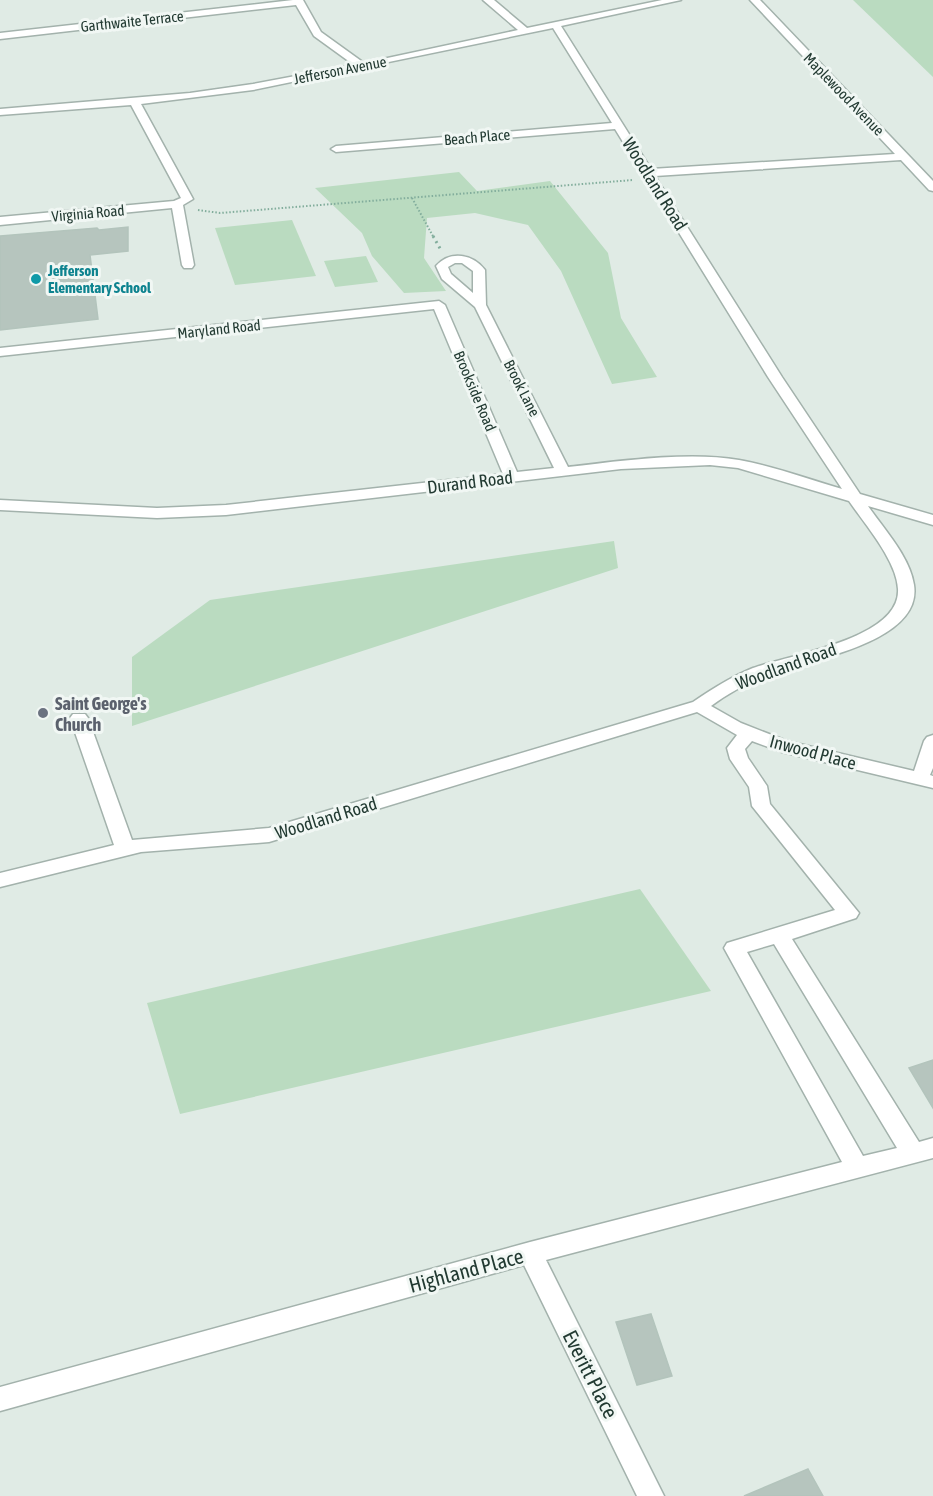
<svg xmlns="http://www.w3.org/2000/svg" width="933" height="1496" viewBox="0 0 933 1496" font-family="'Asap Condensed',sans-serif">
  <rect width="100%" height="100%" fill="#e0ebe5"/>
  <g fill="#badbc0">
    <path d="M853,0H933V77Z"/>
    <path d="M459,172L477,191L550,181L608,253L621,318L657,377L612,384L561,271L528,225L475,213L427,218L424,258L446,291L404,293L372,256L362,233L315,188Z"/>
    <path d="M292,220L316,276L235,285L215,228Z"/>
    <path d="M366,256L378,282L335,287L324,261Z"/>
    <path d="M614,541L618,568L132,726V657L210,600Z"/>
    <path d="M640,889L711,991L180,1114L147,1003Z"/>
  </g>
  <g fill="#b6c5be" stroke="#b3c4bc" stroke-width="1.5">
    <path d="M128,227V251L90,255L98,319L0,330V236L97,228L99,230Z"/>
    <path d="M933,1060V1108L909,1068Z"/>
    <path d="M651,1314L672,1376L637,1385L616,1322Z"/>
    <path d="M808,1469L823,1496H744Z"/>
  </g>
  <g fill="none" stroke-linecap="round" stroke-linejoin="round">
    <defs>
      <path id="minor" d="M293,0H303L321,32L364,63L518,30L483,0H494L527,28L662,0H681L561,26L651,169L895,154L750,0H760L933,181V191L929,190L901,160L655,176L782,377L860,494L933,515V525L868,506C884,529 910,557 914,585C923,642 810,660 772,673C751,681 730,692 711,706L741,723L787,741L914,771L924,741L927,737L933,735V768L930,775L933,776V788L782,752L752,741L745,749L748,758L767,786L770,804L859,913L856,918L792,939L919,1142L933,1138V1158L546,1260L664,1496H637L524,1265L0,1411V1387L530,1242L842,1162L724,948L727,943L835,910L752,806L749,787L730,759L727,748L737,735L697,712L269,842L141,852L0,887V873L114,845L70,718L73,714H85L88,718L132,840L269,828L693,702C712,689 731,677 753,668C788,655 901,639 898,589C897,561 864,523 849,501L738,468L710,465L621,469L226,515L157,518L0,510V500L157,508L226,505L503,474L434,309L0,356V348L439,301L445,305L517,472L554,468L475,307L442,279L436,266C450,250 473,254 485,270L486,305L568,467C619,461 690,451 739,460C774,466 808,479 842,489L768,377L615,129L336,152L331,149L336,146L612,123L553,28L253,90L141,104L193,199L183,205L194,265L192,268H184L182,265L172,208L0,225V217L174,201L181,198L131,105L0,115V109L190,93L253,84L354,65L314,36L296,5L0,39V33ZM455,263H462L473,271V293L451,274L448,267ZM774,944L897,1148L863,1156L747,952Z"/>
    </defs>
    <use href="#minor" stroke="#a3b2ac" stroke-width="3"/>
    <g stroke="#82ad9c" stroke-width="2" stroke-dasharray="1.5 2" stroke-linecap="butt">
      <path d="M412,198L434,238"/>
      <path d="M198,210L220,213L633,180"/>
    </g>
    <path stroke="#82ad9c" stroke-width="3" stroke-dasharray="2 4" stroke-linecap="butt" d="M433,236L441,250"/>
    <use href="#minor" fill="#fff" fill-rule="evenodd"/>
  </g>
  <circle fill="#0f9aa8" stroke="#f1f7f4" stroke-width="2" cx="36" cy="279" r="6"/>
  <circle fill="#6b7280" stroke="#f1f7f4" stroke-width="2" cx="43" cy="713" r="6"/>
  <g text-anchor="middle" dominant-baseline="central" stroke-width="6" stroke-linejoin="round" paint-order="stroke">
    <g font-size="15" fill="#223a32" stroke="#f1f7f4">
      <text transform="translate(132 21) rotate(-6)">Garthwaite Terrace</text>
      <text transform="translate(340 70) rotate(-11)">Jefferson Avenue</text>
      <text transform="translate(844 94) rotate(46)">Maplewood Avenue</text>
      <text transform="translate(477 137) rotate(-5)">Beach Place</text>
      <text transform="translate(88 213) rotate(-5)">Virginia Road</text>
      <text transform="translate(219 329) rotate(-6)">Maryland Road</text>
      <text transform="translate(522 388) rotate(63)">Brook Lane</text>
      <text transform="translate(475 391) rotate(67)">Brookside Road</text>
    </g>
    <g font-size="15" font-weight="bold" fill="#0d838f" stroke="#f1f7f4" text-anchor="start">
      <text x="48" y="270">Jefferson<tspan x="48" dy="17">Elementary School</tspan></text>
    </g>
    <g font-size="18" fill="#223a32" stroke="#f1f7f4">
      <text transform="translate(655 184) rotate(58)">Woodland Road</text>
      <text transform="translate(470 482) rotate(-7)">Durand Road</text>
      <text transform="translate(786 666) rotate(-20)">Woodland Road</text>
      <text transform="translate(813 752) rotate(15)">Inwood Place</text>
      <text transform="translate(326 818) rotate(-17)">Woodland Road</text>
    </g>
    <g font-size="18" font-weight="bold" fill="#5b616d" stroke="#f1f7f4" text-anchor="start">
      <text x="55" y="703">Saint George's<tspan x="55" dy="21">Church</tspan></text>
    </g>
    <g font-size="21" fill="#223a32" stroke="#f1f7f4">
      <text transform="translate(466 1270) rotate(-15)">Highland Place</text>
      <text transform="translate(591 1374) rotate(63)">Everitt Place</text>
    </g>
  </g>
</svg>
